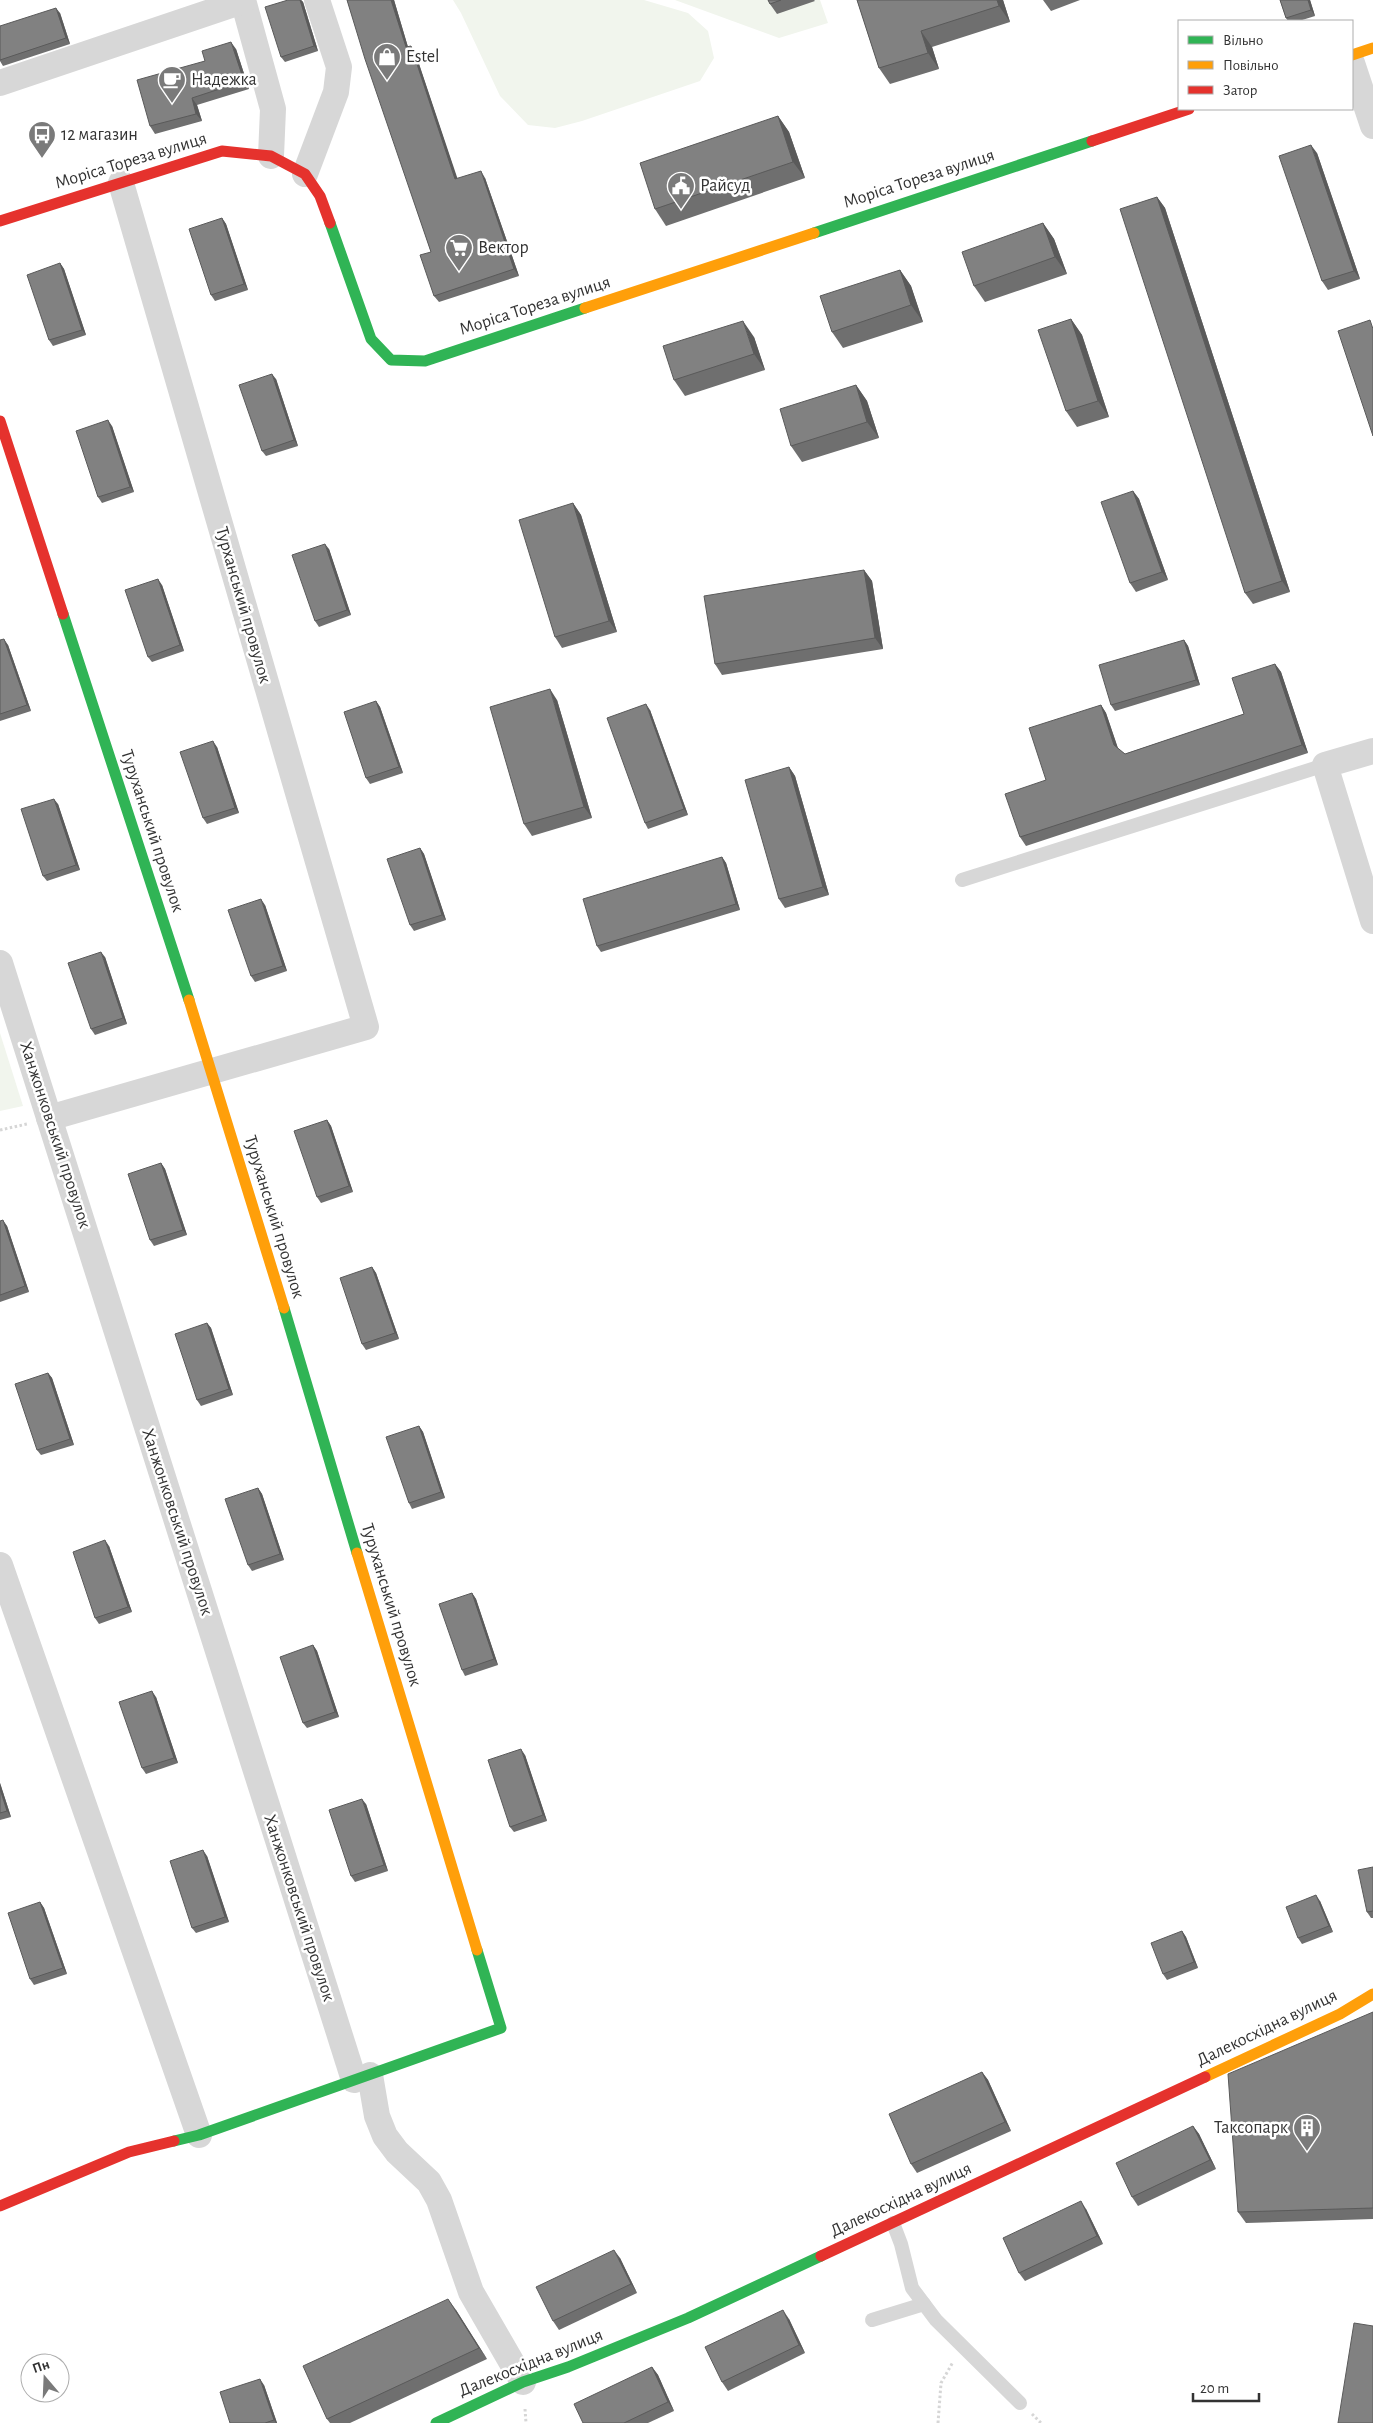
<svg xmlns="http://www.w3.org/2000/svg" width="1373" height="2423" viewBox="0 0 1373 2423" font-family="'Alegreya Sans',sans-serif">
  <rect width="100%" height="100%" fill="#fff"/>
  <g fill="#f1f5ed">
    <path d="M453,0H644L688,13L708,31L714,58L700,81L582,121L555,128L528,125L500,96L461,13Z"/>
    <path d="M675,0H820L828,23L779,38Z"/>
    <path d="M0,1033L23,1106L0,1111Z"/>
  </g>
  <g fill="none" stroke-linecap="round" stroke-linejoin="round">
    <g stroke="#d6d6d6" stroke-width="3" stroke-dasharray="2.5 2.5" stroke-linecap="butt">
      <path d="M0,1130L27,1124"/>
      <path d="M525,2409L526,2423"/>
      <path d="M1032,2414L1041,2423"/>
      <path d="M938,2423L941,2383L953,2362"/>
    </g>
    <g stroke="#d7d7d7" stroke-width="14">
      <path d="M962,880L1325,765"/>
      <path d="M893,2223L901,2244L912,2288L936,2320L1020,2403"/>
      <path d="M872,2320L924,2304"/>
    </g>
    <g stroke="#d7d7d7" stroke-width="26">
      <path d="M243,0L273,109L271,156"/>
      <path d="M1352,63L1373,126"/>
      <path d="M0,83L243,1"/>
      <path d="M305,174L336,92L339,67L317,0"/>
      <path d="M1373,751L1325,765L1373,921"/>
      <path d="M0,963L354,2080"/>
      <path d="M49,1118L366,1027L121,183"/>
      <path d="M0,1565L199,2135"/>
      <path d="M370,2075L377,2116L385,2136L397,2152L429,2182L439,2200L471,2292L523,2382"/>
    </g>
    <g stroke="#30b455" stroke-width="11">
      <path d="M330,223L371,339L391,360L425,361L585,308"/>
      <path d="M814,233L1092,141"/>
      <path d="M63,614L189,1000"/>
      <path d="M284,1308L357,1553"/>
      <path d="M174,2141L199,2135L501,2028L477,1950"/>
      <path d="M436,2423L523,2382L568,2367L688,2318L821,2256"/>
    </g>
    <g stroke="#ff9f0a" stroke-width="11">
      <path d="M1352,55L1373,48"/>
      <path d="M585,308L814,233"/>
      <path d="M189,1000L284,1308"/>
      <path d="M357,1553L477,1950"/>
      <path d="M1205,2077L1340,2014L1373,1994"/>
    </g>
    <g stroke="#e5322d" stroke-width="11">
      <path d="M1092,141L1189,109"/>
      <path d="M0,221L222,151L271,156L305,174L320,196L330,223"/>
      <path d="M0,421L63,614"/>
      <path d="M0,2206L129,2152L174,2141"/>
      <path d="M821,2256L1205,2077"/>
    </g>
  </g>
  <g fill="#6f6f6f">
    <path d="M288,0H301L303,2L318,51L285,62L281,57Z"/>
    <path d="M347,0H394L408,47L415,52L457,179L485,178L519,276L439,302L434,296L431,252Z"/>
    <path d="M768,0H814L815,1L777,14L770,4Z"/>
    <path d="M857,0H1003L1010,22L932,47L939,69L890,84L879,68Z"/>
    <path d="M1043,0H1080L1051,11Z"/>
    <path d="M1280,0H1310L1315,16L1299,21H1288L1286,18Z"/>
    <path d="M60,13L70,44L3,66L0,61V26Z"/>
    <path d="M236,49L249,89L197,105L202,121L155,134L150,126L205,61Z"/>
    <path d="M778,116L789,132L805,178L666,226L655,209Z"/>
    <path d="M1317,153L1360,279L1328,290L1322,281Z"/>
    <path d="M1157,197L1165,208L1290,592L1253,604L1245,593Z"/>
    <path d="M222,218L226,224L248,290L215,301L211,295Z"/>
    <path d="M1043,223L1054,239L1067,274L985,302L974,286Z"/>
    <path d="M60,263L64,269L86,335L53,346L49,340Z"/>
    <path d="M900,270L911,286L923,322L843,348L832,332Z"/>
    <path d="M1071,319L1082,335L1109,417L1077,427L1066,411Z"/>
    <path d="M754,337L765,370L685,396L674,380Z"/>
    <path d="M276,379L298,446L266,456L262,451Z"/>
    <path d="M856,385L867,401L879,438L802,462L791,446Z"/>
    <path d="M112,426L134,492L102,503L98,497Z"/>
    <path d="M1133,491L1139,499L1168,580L1136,592L1130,583Z"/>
    <path d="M573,503L581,515L617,632L562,648L555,637Z"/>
    <path d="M329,549L351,615L319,627L315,621Z"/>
    <path d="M864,570L872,581L883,649L722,675L715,664Z"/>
    <path d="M162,585L184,651L152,662L148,657Z"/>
    <path d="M0,640L8,645L31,711L0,721Z"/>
    <path d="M1184,640L1188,646L1200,685L1115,711L1111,705Z"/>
    <path d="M1275,664L1281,672L1308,753L1026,846L1020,837L1046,780L1101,705L1106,713L1118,749L1125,754L1244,714Z"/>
    <path d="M557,700L592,818L532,836L524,824Z"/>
    <path d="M376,701L380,707L403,773L370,784L366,778Z"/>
    <path d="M650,710L688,815L648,829L645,823Z"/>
    <path d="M217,747L239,813L207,824L203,818Z"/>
    <path d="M789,767L795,776L829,895L785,908L779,899Z"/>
    <path d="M58,804L80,870L47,881L43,876Z"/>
    <path d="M420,848L424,854L446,920L414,931L410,925Z"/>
    <path d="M722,857L726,863L740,910L601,952L597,946Z"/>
    <path d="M265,905L287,971L255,982L251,976Z"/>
    <path d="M105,957L127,1024L95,1035L91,1029Z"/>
    <path d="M327,1120L331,1126L353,1192L321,1203L317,1197Z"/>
    <path d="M161,1163L165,1169L187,1235L154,1246L150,1240Z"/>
    <path d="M0,1221L7,1226L29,1292L0,1302Z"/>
    <path d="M372,1267L376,1273L399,1339L366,1350L362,1344Z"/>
    <path d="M207,1323L211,1328L233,1395L201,1406L197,1400Z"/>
    <path d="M48,1373L52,1378L74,1445L41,1455L37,1450Z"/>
    <path d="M419,1426L423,1432L445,1498L412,1509L409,1503Z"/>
    <path d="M258,1488L262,1494L284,1560L252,1571L248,1565Z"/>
    <path d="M109,1546L132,1612L99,1624L95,1618Z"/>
    <path d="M472,1593L476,1599L498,1665L465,1676L462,1670Z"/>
    <path d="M313,1645L317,1651L339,1717L307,1728L303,1723Z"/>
    <path d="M156,1697L178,1763L146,1774L142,1768Z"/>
    <path d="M525,1755L547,1821L514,1832L510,1827Z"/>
    <path d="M0,1783L11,1817L0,1820Z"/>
    <path d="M366,1804L388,1871L355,1882L351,1876Z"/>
    <path d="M207,1856L229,1922L196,1933L192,1928Z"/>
    <path d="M1373,1867V1918H1371L1367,1912Z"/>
    <path d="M1320,1901L1333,1932L1302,1944L1298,1938Z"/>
    <path d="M40,1902L44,1908L67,1974L34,1985L30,1979Z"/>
    <path d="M1182,1931L1186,1937L1198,1968L1167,1980L1163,1974Z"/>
    <path d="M1373,2012V2219L1246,2223L1238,2212Z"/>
    <path d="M982,2072L988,2080L1011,2131L917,2173L911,2164Z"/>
    <path d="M1193,2126L1199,2134L1216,2169L1138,2206L1132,2197Z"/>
    <path d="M1086,2209L1103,2244L1025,2281L1019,2273Z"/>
    <path d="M620,2258L637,2293L559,2330L553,2321Z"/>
    <path d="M456,2310L487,2359L350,2423H330L327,2419Z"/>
    <path d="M789,2319L805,2353L728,2391L722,2382Z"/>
    <path d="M652,2367L658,2375L674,2411L648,2423H583Z"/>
    <path d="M264,2385L277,2423H230Z"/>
  </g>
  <g fill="#5a5a5a">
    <path d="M300,0H301L303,2L318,51L314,46Z"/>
    <path d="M391,0H394L410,54L406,47Z"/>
    <path d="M997,0H1003L1010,22L999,6Z"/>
    <path d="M1308,0H1310L1315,16L1311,10Z"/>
    <path d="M56,8L60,13L70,44L66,38Z"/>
    <path d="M921,31L932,47L939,69L928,53Z"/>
    <path d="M231,42L236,49L249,89L244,81Z"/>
    <path d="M411,46L415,52L460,186L455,179Z"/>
    <path d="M192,98L197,105L202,121L196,114Z"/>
    <path d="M778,116L789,132L805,178L793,162Z"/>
    <path d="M1311,145L1317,153L1360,279L1354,271Z"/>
    <path d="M481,171L485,178L519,276L514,269Z"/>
    <path d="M1157,197L1165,208L1290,592L1282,581Z"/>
    <path d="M222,218L226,224L248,290L244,284Z"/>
    <path d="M1043,223L1054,239L1067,274L1055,257Z"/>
    <path d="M60,263L64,269L86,335L82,330Z"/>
    <path d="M900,270L911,286L923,322L911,305Z"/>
    <path d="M1071,319L1082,335L1109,417L1098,401Z"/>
    <path d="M743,321L754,337L765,370L754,354Z"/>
    <path d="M272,374L276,379L298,446L294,440Z"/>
    <path d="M856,385L867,401L879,438L867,422Z"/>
    <path d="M108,420L112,426L134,492L130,487Z"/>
    <path d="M1133,491L1139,499L1168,580L1162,572Z"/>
    <path d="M573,503L581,515L617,632L609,621Z"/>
    <path d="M325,544L329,549L351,615L347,610Z"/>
    <path d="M864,570L872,581L883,649L875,638Z"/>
    <path d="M158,579L162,585L184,651L180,645Z"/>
    <path d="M4,639L8,645L31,711L27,705Z"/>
    <path d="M1184,640L1188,646L1200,685L1196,680Z"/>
    <path d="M1275,664L1281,672L1308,753L1302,745Z"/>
    <path d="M550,689L557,700L592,818L584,807Z"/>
    <path d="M376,701L380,707L403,773L399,767Z"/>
    <path d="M646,704L650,710L688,815L684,809Z"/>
    <path d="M1101,705L1106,713L1120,754L1114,745Z"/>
    <path d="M213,741L217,747L239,813L235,808Z"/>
    <path d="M789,767L795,776L829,895L823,887Z"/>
    <path d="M54,799L58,804L80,870L76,865Z"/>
    <path d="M420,848L424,854L446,920L442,915Z"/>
    <path d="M722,857L726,863L740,910L736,904Z"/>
    <path d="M261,899L265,905L287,971L283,966Z"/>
    <path d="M101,952L105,957L127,1024L123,1018Z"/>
    <path d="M327,1120L331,1126L353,1192L349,1186Z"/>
    <path d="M161,1163L165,1169L187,1235L183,1230Z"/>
    <path d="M3,1220L7,1226L29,1292L25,1286Z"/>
    <path d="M372,1267L376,1273L399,1339L395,1333Z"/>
    <path d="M207,1323L211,1328L233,1395L229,1389Z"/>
    <path d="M48,1373L52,1378L74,1445L70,1439Z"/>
    <path d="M419,1426L423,1432L445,1498L441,1492Z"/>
    <path d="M258,1488L262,1494L284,1560L280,1554Z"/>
    <path d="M105,1540L109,1546L132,1612L128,1607Z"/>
    <path d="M472,1593L476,1599L498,1665L494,1659Z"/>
    <path d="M313,1645L317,1651L339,1717L335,1712Z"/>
    <path d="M152,1691L156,1697L178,1763L174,1758Z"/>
    <path d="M521,1749L525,1755L547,1821L543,1815Z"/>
    <path d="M0,1783L11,1817L7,1811L0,1789Z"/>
    <path d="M362,1799L366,1804L388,1871L384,1865Z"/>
    <path d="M203,1850L207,1856L229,1922L225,1917Z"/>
    <path d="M1316,1895L1320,1901L1333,1932L1329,1926Z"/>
    <path d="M40,1902L44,1908L67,1974L63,1968Z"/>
    <path d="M1182,1931L1186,1937L1198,1968L1194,1962Z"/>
    <path d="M982,2072L988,2080L1011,2131L1005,2122Z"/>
    <path d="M1193,2126L1199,2134L1216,2169L1210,2160Z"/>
    <path d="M1081,2201L1086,2209L1103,2244L1097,2236Z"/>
    <path d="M614,2250L620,2258L637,2293L631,2284Z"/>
    <path d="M448,2299L456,2310L487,2359L479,2348Z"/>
    <path d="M783,2310L789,2319L805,2353L799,2345Z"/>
    <path d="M652,2367L658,2375L674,2411L668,2402Z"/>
    <path d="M260,2379L264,2385L277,2423H276L274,2420Z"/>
  </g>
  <g fill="#818181" stroke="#5a5a5a">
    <path d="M288,0H300L314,46L281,57L265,7Z"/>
    <path d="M347,0H391L406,47L411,46L455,179L481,171L514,269L434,296L420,255L431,252L365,59Z"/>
    <path d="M768,0H781L770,4Z"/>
    <path d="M857,0H997L999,6L921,31L928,53L879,68Z"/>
    <path d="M1280,0H1308L1311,10L1286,18Z"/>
    <path d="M56,8L66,38L0,60V26Z"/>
    <path d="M231,42L244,81L192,98L196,114L150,126L137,80L205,61L202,51Z"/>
    <path d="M778,116L793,162L655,209L640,163Z"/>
    <path d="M1311,145L1354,271L1322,281L1279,156Z"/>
    <path d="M1157,197L1282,581L1245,593L1120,209Z"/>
    <path d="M222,218L244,284L211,295L189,229Z"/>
    <path d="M1043,223L1055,257L974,286L962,252Z"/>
    <path d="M60,263L82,330L49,340L27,275Z"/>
    <path d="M900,270L911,305L832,332L820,296Z"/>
    <path d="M1071,319L1098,401L1066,411L1038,330Z"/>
    <path d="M1370,320L1373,329V436L1338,331Z"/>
    <path d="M743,321L754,354L674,380L663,346Z"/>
    <path d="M272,374L294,440L262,451L239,385Z"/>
    <path d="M856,385L867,422L791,446L780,409Z"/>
    <path d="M108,420L130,487L98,497L76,431Z"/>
    <path d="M1133,491L1162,572L1130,583L1101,502Z"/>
    <path d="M573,503L609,621L555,637L519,520Z"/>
    <path d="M325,544L347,610L315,621L292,555Z"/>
    <path d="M864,570L875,638L715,664L704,596Z"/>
    <path d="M158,579L180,645L148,657L125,590Z"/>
    <path d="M4,639L27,705L0,714V640Z"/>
    <path d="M1184,640L1196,680L1111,705L1099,665Z"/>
    <path d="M1275,664L1302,745L1020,837L1005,794L1046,780L1029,728L1101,705L1114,745L1125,754L1244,714L1232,678Z"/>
    <path d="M550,689L584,807L524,824L490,707Z"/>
    <path d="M376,701L399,767L366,778L344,712Z"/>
    <path d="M646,704L684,809L645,823L607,718Z"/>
    <path d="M213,741L235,808L203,818L180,752Z"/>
    <path d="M789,767L823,887L779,899L745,780Z"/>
    <path d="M54,799L76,865L43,876L21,809Z"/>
    <path d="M420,848L442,915L410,925L387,859Z"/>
    <path d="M722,857L736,904L597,946L583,899Z"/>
    <path d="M261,899L283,966L251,976L228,910Z"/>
    <path d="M101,952L123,1018L91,1029L68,963Z"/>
    <path d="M327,1120L349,1186L317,1197L294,1131Z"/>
    <path d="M161,1163L183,1230L150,1240L128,1174Z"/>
    <path d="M3,1220L25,1286L0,1295V1221Z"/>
    <path d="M372,1267L395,1333L362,1344L340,1278Z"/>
    <path d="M207,1323L229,1389L197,1400L175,1334Z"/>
    <path d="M48,1373L70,1439L37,1450L15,1384Z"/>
    <path d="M419,1426L441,1492L409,1503L386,1437Z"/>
    <path d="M258,1488L280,1554L248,1565L225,1499Z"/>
    <path d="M105,1540L128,1607L95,1618L73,1552Z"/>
    <path d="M472,1593L494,1659L462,1670L439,1604Z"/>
    <path d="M313,1645L335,1712L303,1723L280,1657Z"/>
    <path d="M152,1691L174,1758L142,1768L119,1702Z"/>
    <path d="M521,1749L543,1815L510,1827L488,1760Z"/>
    <path d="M0,1789L7,1811L0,1813Z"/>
    <path d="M362,1799L384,1865L351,1876L329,1810Z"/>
    <path d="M203,1850L225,1917L192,1928L170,1861Z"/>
    <path d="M1373,1867V1911L1367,1912L1358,1870Z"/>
    <path d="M1316,1895L1329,1926L1298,1938L1286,1907Z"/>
    <path d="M40,1902L63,1968L30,1979L8,1913Z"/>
    <path d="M1182,1931L1194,1962L1163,1974L1151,1943Z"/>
    <path d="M1373,2012V2208L1238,2212L1228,2074Z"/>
    <path d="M982,2072L1005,2122L911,2164L889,2114Z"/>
    <path d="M1193,2126L1210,2160L1132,2197L1116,2163Z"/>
    <path d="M1081,2201L1097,2236L1019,2273L1003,2238Z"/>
    <path d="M614,2250L631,2284L553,2321L536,2287Z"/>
    <path d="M448,2299L479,2348L327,2419L303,2366Z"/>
    <path d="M783,2310L799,2345L722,2382L705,2347Z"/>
    <path d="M1354,2323L1373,2326V2423H1338Z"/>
    <path d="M652,2367L668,2402L624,2423H583L574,2404Z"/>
    <path d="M260,2379L274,2420L265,2423H230L220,2392Z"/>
  </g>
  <defs>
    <symbol id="shop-pin" viewBox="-11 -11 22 30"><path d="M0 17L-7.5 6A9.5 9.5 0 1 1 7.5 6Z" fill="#7a7a7a" stroke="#fff"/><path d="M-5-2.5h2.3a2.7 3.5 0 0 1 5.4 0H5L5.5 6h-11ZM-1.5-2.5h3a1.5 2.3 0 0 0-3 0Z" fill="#fff"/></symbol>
    <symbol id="cafe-pin" viewBox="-11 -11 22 30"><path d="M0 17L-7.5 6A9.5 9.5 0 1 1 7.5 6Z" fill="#7a7a7a" stroke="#fff"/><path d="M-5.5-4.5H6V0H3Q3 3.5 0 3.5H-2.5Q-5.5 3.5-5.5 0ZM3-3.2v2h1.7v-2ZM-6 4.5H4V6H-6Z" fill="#fff"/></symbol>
    <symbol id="bus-pin" viewBox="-11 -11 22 30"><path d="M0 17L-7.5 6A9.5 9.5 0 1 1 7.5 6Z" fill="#7a7a7a" stroke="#fff"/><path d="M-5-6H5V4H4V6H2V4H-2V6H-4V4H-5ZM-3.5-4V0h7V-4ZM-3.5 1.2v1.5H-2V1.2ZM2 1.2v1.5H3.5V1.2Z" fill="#fff"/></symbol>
    <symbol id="civic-pin" viewBox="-11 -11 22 30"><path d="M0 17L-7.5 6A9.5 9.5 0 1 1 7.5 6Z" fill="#7a7a7a" stroke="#fff"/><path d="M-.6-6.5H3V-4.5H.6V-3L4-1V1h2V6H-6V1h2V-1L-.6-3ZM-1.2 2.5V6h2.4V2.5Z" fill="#fff"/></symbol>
    <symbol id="supermarket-pin" viewBox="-11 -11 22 30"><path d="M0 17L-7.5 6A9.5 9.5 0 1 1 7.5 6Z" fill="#7a7a7a" stroke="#fff"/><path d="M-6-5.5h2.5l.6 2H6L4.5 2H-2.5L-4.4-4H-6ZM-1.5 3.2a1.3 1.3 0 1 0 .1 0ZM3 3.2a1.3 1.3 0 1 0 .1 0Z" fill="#fff"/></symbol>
    <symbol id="building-pin" viewBox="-11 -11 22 30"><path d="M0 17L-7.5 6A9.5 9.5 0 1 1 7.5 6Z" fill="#7a7a7a" stroke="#fff"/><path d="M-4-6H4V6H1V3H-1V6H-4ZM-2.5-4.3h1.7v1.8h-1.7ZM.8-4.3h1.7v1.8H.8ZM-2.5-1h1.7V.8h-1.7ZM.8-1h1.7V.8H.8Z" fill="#fff"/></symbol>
  </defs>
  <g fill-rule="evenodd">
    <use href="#shop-pin" x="371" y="41" width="32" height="43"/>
    <use href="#cafe-pin" x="156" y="64" width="32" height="43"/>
    <use href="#bus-pin" x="26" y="119" width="32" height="43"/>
    <use href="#civic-pin" x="665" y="170" width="32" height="43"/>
    <use href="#supermarket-pin" x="443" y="232" width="32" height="43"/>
    <use href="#building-pin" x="1291" y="2112" width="32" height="43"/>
  </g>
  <g text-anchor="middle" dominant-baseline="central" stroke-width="5" stroke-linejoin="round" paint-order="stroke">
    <g font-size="18" fill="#333" stroke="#fff" text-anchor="start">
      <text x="406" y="57">Estel</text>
      <text x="191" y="80">Надежка</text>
      <text x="61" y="135">12 магазин</text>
      <text x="700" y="186">Райсуд</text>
      <text x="478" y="248">Вектор</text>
      <text x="1288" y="2128" text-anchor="end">Таксопарк</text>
    </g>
    <g font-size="18" fill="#333" stroke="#fff">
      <text transform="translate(131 161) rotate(-17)">Моріса Тореза вулиця</text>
      <text transform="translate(919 179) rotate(-18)">Моріса Тореза вулиця</text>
      <text transform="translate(535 306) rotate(-18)">Моріса Тореза вулиця</text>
      <text transform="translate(243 605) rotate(74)">Турханський провулок</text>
      <text transform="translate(152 831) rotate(72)">Туруханський провулок</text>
      <text transform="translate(55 1135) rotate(72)">Ханжонковський провулок</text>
      <text transform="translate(274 1217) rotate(73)">Туруханський провулок</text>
      <text transform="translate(177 1522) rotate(72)">Ханжонковський провулок</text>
      <text transform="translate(391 1605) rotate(73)">Туруханський провулок</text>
      <text transform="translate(299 1908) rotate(72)">Ханжонковський провулок</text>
      <text transform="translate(1267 2028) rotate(-26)">Далекосхідна вулиця</text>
      <text transform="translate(901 2200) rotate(-25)">Далекосхідна вулиця</text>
      <text transform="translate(531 2363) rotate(-22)">Далекосхідна вулиця</text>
    </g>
  </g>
  <rect x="1178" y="20" width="175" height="90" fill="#ffffff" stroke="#adadad"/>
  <rect x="1188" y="36" width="25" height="8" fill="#30b455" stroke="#adadad"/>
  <text x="1223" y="45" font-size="15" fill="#333333">Вільно</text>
  <rect x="1188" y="61" width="25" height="8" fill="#ff9f0a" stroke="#adadad"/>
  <text x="1223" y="70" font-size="15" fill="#333333">Повільно</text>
  <rect x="1188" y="86" width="25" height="8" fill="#e5322d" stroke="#adadad"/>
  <text x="1223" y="95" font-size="15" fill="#333333">Затор</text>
  <g transform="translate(45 2378) rotate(341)"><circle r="24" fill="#ffffff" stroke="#adadad"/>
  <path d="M0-4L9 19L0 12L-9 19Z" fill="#7a7a7a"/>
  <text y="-8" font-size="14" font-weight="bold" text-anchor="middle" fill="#333333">Пн</text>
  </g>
  <path d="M1193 2393v8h66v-8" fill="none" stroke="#333333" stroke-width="2.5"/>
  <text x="1200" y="2393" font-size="15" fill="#333333" stroke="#ffffff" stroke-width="4" paint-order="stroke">20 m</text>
</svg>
